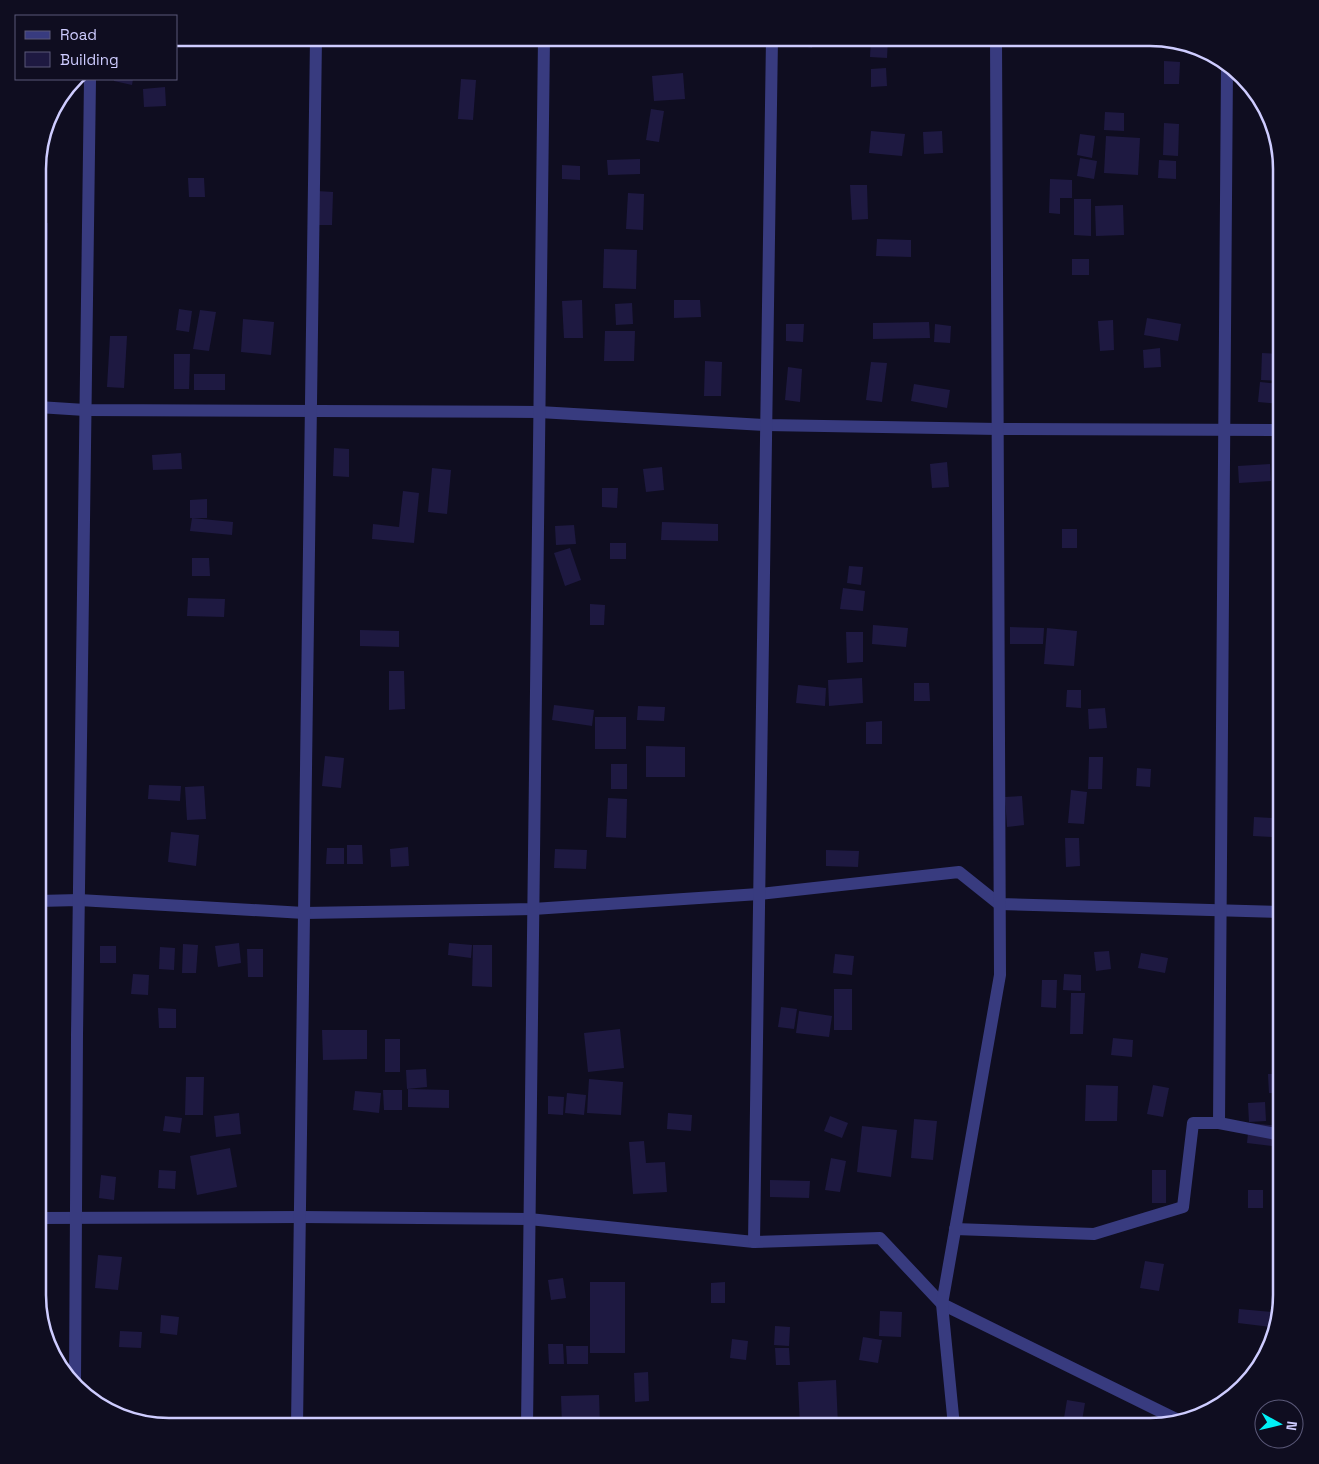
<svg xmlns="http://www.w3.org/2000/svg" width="1319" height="1464" viewBox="0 0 1319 1464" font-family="'Space Grotesk',sans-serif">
  <rect width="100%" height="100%" fill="#0f0d20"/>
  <g fill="#1e1941">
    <path d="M794,38H814L812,48L793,44Z"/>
    <path d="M871,38H888L887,58L870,57Z"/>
    <path d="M908,38H924L925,45L909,46Z"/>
    <path d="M1164,61L1180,62L1179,84H1164Z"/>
    <path d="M886,68L887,86L871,87V69Z"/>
    <path d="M683,73L685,99L654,101L652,76Z"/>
    <path d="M114,79H133L132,85L114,81Z"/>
    <path d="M461,79L476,80L473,120L458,119Z"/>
    <path d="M165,87L166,106L144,107L143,89Z"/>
    <path d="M651,109L664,111L659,142L646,140Z"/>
    <path d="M1105,112L1124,113V131L1104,130Z"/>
    <path d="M49,118L47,148H41Z"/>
    <path d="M1164,123L1179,124L1178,156L1163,155Z"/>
    <path d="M871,131L905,134L902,156L869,153Z"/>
    <path d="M942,131L943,153L924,154L923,132Z"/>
    <path d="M1080,134L1095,136L1092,158L1077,155Z"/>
    <path d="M1106,136L1140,138L1138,175L1104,173Z"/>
    <path d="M1276,144H1277L1280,161H1276Z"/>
    <path d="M1080,158L1097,161L1094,179L1077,176Z"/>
    <path d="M640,159V174L608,175L607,160Z"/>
    <path d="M1159,160L1176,161V179L1158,178Z"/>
    <path d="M562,165L580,166V180L562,179Z"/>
    <path d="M188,178H204L205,197H189Z"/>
    <path d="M1050,179L1072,180V198H1060V214L1049,213Z"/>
    <path d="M850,185H867L868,219L852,220Z"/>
    <path d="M317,191L333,192L332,225H316Z"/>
    <path d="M628,193L644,194L643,230L626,229Z"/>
    <path d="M1074,199H1091V236L1074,235Z"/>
    <path d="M1123,205L1124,235L1096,236L1095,206Z"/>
    <rect x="38" y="223" width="10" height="17"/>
    <path d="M877,239L911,240V257L876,256Z"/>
    <path d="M604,249L637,250L636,289L603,288Z"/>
    <rect x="1072" y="259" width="17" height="16"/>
    <path d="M582,300L583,338H564L562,301Z"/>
    <path d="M674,300H700L701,317L674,318Z"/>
    <path d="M632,303L633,324L616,325L615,304Z"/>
    <path d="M179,309L192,311L189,332L176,330Z"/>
    <path d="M200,310L216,312L209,351L193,349Z"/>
    <path d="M1147,318L1181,324L1178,341L1144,335Z"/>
    <path d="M243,319L274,322L271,355L241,352Z"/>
    <path d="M1113,320L1114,350L1100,351L1098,321Z"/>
    <path d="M929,322L930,338L873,339V323Z"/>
    <path d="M786,324H804L803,342L786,341Z"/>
    <path d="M935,324L951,326L950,343L934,342Z"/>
    <path d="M605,331H635L634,361H604Z"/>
    <path d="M110,336H127L124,388L107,387Z"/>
    <path d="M1160,348L1161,367L1144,368L1143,350Z"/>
    <path d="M1262,353L1281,354V381L1261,380Z"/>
    <path d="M174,354H190L189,389H174Z"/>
    <path d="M705,361L722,362L721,396H704Z"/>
    <path d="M871,362L887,363L882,402L866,400Z"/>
    <path d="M788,367L802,369L800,402L785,400Z"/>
    <rect x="194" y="374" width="31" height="16"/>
    <path d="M1260,382L1281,384V404L1258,402Z"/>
    <path d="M914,384L950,390L947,408L911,401Z"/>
    <path d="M334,448L349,449V477L333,476Z"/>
    <path d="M181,453L182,469L153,470L152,455Z"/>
    <path d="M947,462L949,487L932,488L930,464Z"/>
    <path d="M1270,464L1271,481L1239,483L1238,466Z"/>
    <path d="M662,467L664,490L646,492L643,469Z"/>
    <path d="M432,468L451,470L447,514L428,512Z"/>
    <path d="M602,488H618L617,508L602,507Z"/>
    <path d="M403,491L419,493L414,543L372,539L373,524L399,527Z"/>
    <path d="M207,499V518H190V500Z"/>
    <path d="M192,518L233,522L232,535L190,531Z"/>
    <path d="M662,522L718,524V541L661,540Z"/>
    <path d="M574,525L576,544L556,545L555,526Z"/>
    <rect x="1062" y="529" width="15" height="19"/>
    <rect x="610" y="543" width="16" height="16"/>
    <path d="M570,548L581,580L565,586L554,553Z"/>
    <path d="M192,558H209L210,576H192Z"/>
    <path d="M849,566L863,567L861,585L847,583Z"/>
    <path d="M843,588L865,591L863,611L840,609Z"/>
    <path d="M188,598L225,599L224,617L187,616Z"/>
    <path d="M590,604L605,605L604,625H590Z"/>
    <path d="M873,625L908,628L906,647L872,644Z"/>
    <path d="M1010,627L1044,628L1043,644H1010Z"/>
    <path d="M1047,628L1077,631L1074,666L1044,664Z"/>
    <path d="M360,630L399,631V647L360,646Z"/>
    <path d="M846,632H863V662L847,663Z"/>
    <path d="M389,671H404L405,709L389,710Z"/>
    <path d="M862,678L863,703L829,706L828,680Z"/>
    <path d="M914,683H929L930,701H914Z"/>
    <path d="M798,685L826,688L825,706L796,703Z"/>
    <path d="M1067,690H1081V708L1066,707Z"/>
    <path d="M554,705L594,710L592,726L552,720Z"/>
    <path d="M638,706L665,707L664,721L637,720Z"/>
    <path d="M1105,708L1107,728L1089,729L1088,709Z"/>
    <rect x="595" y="717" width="31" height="32"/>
    <path d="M882,721V744H866V722Z"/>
    <path d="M646,746L685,747V777H646Z"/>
    <path d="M325,756L344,758L341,788L322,786Z"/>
    <path d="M1089,757H1103L1102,789H1088Z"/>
    <rect x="611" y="764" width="16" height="25"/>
    <path d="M1137,768L1151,769L1150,787L1136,786Z"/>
    <path d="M149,785L181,786L180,801L148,799Z"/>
    <path d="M204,786L206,819L187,820L185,787Z"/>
    <path d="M1071,790L1087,792L1084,824L1068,823Z"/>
    <path d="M1022,796L1024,825L1007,827L1005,797Z"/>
    <path d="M608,798L627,799L626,838L606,837Z"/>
    <path d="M1254,817L1273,818L1272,837L1253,836Z"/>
    <path d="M171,832L199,835L196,866L168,862Z"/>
    <path d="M1065,838H1079L1080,866L1066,867Z"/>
    <path d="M1276,839H1281V874H1277Z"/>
    <path d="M347,845H362L363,864H347Z"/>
    <path d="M408,847L409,866L391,867L390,849Z"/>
    <path d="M327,848H344V864H326Z"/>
    <path d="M555,849L587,850L586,869L554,868Z"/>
    <path d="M826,850L859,851L858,867L826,866Z"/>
    <path d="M239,943L241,963L218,967L215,946Z"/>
    <path d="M449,943L472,945L471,958L448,955Z"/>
    <path d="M183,944L198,945L196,973H182Z"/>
    <path d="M473,945H492V987L472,986Z"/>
    <rect x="100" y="946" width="16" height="17"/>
    <path d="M38,947L42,948L39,976H38Z"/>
    <path d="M160,947L175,948L174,970L159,969Z"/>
    <path d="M247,949H263V977H248Z"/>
    <path d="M1109,951L1111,969L1096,971L1094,952Z"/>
    <path d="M1141,953L1168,958L1165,973L1138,968Z"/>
    <path d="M835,954L854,956L852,975L833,973Z"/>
    <path d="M133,974L149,975L148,995L131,994Z"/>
    <path d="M1064,974L1081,975V991L1063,990Z"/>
    <path d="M1042,980H1057L1056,1008L1041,1007Z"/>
    <rect x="834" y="989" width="18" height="41"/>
    <path d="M1071,993H1085L1083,1034H1070Z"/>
    <path d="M781,1007L797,1009L794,1029L778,1027Z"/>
    <path d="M158,1008L176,1009V1028H159Z"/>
    <path d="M799,1011L832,1016L829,1037L796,1033Z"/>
    <path d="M620,1029L624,1068L588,1072L584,1033Z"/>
    <path d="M322,1030H367V1059L323,1060Z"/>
    <path d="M1113,1038L1133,1040L1132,1057L1111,1055Z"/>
    <rect x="385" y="1039" width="15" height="33"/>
    <path d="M426,1069L427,1087L407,1089L406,1070Z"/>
    <path d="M1268,1074H1281V1093H1269Z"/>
    <path d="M186,1077H204L203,1115H185Z"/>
    <path d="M589,1079L623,1082L621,1115L587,1113Z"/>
    <path d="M1086,1085L1118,1086L1117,1121H1085Z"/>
    <path d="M1153,1085L1169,1088L1163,1117L1147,1114Z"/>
    <path d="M408,1089L449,1090V1108L408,1107Z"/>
    <path d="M383,1090H402V1110H384Z"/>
    <path d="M355,1091L381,1093L379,1113L353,1110Z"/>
    <path d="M567,1093L586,1095L584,1115L565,1113Z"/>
    <path d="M548,1096L564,1097L563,1115L548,1114Z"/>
    <path d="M1265,1102L1266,1121L1249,1122L1248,1103Z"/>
    <path d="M239,1113L241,1134L216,1137L214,1116Z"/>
    <path d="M668,1113L692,1115L691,1131L667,1129Z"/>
    <path d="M165,1116L182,1118L180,1133L163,1131Z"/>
    <path d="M830,1116L848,1123L842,1138L824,1131Z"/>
    <path d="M914,1119L937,1121L933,1160L911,1158Z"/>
    <path d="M1249,1123L1281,1126V1147L1247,1143Z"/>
    <path d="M862,1126L897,1130L891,1177L857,1172Z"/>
    <path d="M644,1141L646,1163L665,1162L667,1192L633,1194L629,1142Z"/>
    <path d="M230,1148L237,1187L197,1195L190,1156Z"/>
    <path d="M831,1158L846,1161L840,1192L825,1190Z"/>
    <path d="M159,1170L176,1171L175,1189L158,1188Z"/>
    <rect x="1152" y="1170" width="14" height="33"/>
    <path d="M101,1175L116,1177L114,1200L99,1198Z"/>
    <path d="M770,1180L810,1181L809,1198L770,1197Z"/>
    <rect x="1248" y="1190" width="15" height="18"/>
    <path d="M98,1255L122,1257L118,1290L95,1288Z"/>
    <path d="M1145,1261L1164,1264L1159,1291L1140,1288Z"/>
    <path d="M563,1278L566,1298L551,1300L548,1280Z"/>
    <rect x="590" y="1282" width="35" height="71"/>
    <path d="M725,1282V1303H711V1283Z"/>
    <path d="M1239,1309L1272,1312L1271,1327L1238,1323Z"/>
    <path d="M880,1311L902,1312L901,1337L879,1336Z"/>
    <path d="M161,1315L179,1317L177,1335L160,1333Z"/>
    <path d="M775,1326L790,1327L789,1346L774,1345Z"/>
    <path d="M120,1331L142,1332L141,1348L119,1347Z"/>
    <path d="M863,1337L882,1340L878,1363L859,1360Z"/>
    <path d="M732,1339L748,1341L746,1360L730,1358Z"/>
    <path d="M548,1344H563L564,1364H549Z"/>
    <path d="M566,1346H588V1364H567Z"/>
    <path d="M775,1348H789L790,1365H776Z"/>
    <path d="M648,1372L649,1401L635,1402L634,1373Z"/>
    <path d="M836,1380L838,1426H800L798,1382Z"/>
    <path d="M599,1395L600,1426H562L561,1396Z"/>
    <path d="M1067,1400L1085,1403L1082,1421L1064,1418Z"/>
  </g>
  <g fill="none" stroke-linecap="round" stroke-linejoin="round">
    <g stroke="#383b7f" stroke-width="12">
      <path d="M38,407L85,410L539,412L766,425L998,429L1281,430"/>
      <path d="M38,901L79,900L304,913L533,909L759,894L959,872L999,904L1281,912"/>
      <path d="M1219,1123L1227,67"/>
      <path d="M38,1218L300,1217L529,1219L754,1242L880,1238L942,1304L1180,1421"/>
      <path d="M955,1229L1094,1234L1183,1207L1193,1123H1219L1281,1135"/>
      <path d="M754,1242L772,38"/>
      <path d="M75,1383L77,1035L90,79"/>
      <path d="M297,1426L316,38"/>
      <path d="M527,1426L544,38"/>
      <path d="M954,1426L942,1304L1000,975L996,38"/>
    </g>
  </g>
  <path d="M0 0H1319V1464H0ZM169 46H1150A123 123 0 0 1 1273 169V1295A123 123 0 0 1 1150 1418H169A123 123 0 0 1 46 1295V169A123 123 0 0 1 169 46Z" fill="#0f0d20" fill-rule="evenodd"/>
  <path fill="none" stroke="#ceccff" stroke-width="2.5" d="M169 46H1150A123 123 0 0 1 1273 169V1295A123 123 0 0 1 1150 1418H169A123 123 0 0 1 46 1295V169A123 123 0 0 1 169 46Z"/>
  <rect x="15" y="15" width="162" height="65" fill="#0f0d20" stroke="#5b5979"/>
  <rect x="25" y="31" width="25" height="8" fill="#383b7f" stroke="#5b5979"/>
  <text x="60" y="40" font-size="15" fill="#ceccff">Road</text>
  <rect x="25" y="52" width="25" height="15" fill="#1e1941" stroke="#5b5979"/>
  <text x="60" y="65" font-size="15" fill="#ceccff">Building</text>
  <g transform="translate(1279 1424) rotate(98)"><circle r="24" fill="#0f0d20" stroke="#5b5979"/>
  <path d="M0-4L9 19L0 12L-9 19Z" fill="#00f2f7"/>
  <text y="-8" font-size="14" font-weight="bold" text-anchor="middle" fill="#ceccff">N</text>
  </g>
</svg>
